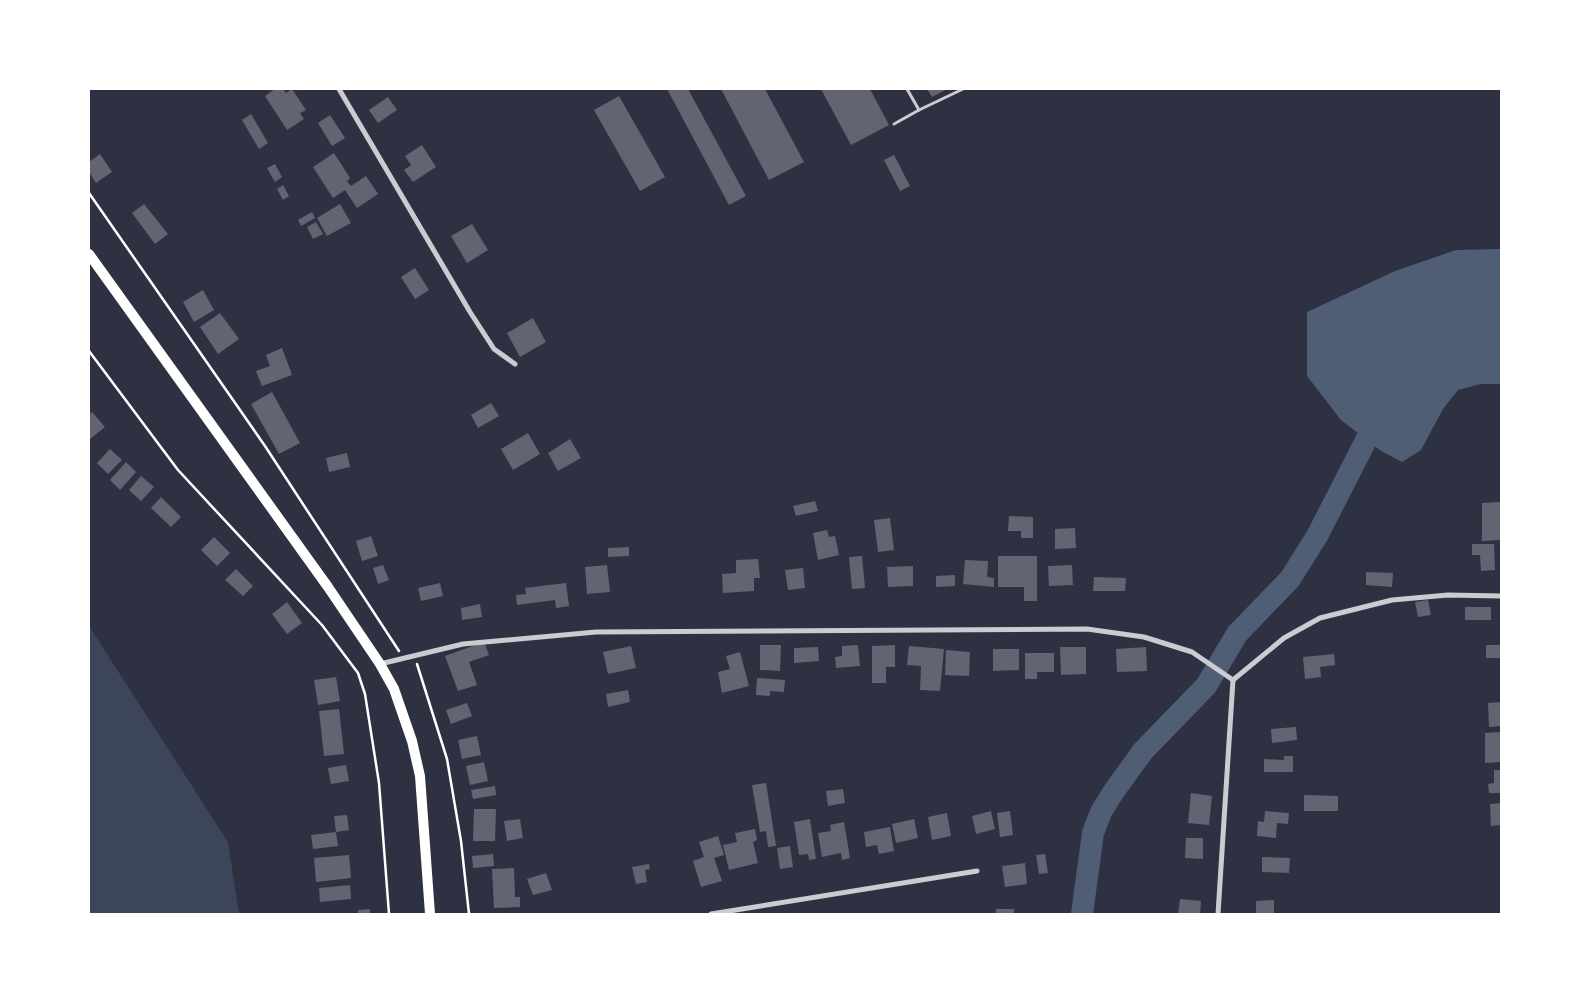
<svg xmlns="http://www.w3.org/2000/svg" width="1590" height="1003" viewBox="0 0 1590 1003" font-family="'Sofia Sans Condensed',sans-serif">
  <rect width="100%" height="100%" fill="#2d3142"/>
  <path fill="#3c4559" d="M89,626L228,842L239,914H89Z"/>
  <path fill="#4f5d75" d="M1501,249V384H1481L1458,390L1443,409L1421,450L1402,462L1381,451L1341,420L1307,376V312L1395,271L1456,250Z"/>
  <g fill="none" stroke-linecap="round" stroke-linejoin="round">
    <path stroke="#4f5d75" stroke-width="22" d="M1082,914L1093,833L1101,812L1114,791L1143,751L1206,686L1237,634L1290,579L1317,536L1380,413"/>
  </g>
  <g fill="#626471">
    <path d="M275,89H283L286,93L292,89L306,110L300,113L304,119L287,130L265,96Z"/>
    <path d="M667,89H688L746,196L729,205Z"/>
    <path d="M721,89H765L804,162L769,180Z"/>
    <path d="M821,89H870L889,125L851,145Z"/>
    <path d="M927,89H947L932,97Z"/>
    <path d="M619,96L665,177L640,191L594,110Z"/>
    <path d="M388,97L397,110L378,123L369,110Z"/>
    <path d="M251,114L268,143L259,149L242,120Z"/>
    <path d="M330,115L345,138L332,146L318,123Z"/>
    <path d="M422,145L436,167L413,182L404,170L411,165L405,156Z"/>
    <path d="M334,153L350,178L347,181L351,186L366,176L378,194L357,208L345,190L333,198L313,167Z"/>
    <path d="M100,154L112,172L96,183L89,172V162Z"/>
    <path d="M894,155L910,186L900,191L884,160Z"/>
    <path d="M275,164L282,177L275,182L267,168Z"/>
    <path d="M283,185L289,196L283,200L277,189Z"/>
    <path d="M144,204L168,234L155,244L132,213Z"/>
    <path d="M340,204L351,223L327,236L317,218Z"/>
    <path d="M312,212L315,218L301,226L298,220Z"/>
    <path d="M316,222L323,234L313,239L307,227Z"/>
    <path d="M472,224L488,250L467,263L451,236Z"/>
    <path d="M415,268L429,290L415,299L401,277Z"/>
    <path d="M203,290L214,310L194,322L183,302Z"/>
    <path d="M220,313L239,339L218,354L200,327Z"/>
    <path d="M533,318L546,342L520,357L507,333Z"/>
    <path d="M282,348L292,375L262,386L256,371L270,366L266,355Z"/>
    <path d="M272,392L300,443L279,454L251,404Z"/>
    <path d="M491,403L499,416L478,428L471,415Z"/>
    <path d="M92,412L105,427L90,439L89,437V415Z"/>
    <path d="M528,433L540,454L513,470L501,449Z"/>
    <path d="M570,439L581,458L558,471L548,453Z"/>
    <path d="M110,449L122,460L108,474L97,463Z"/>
    <path d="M347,453L350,467L329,472L326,458Z"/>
    <path d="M126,462L136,472L120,490L110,480Z"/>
    <path d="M141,476L154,487L141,501L129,490Z"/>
    <path d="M161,497L181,517L171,527L151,508Z"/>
    <path d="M815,501L818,511L796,516L793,506Z"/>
    <path d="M1501,502V540L1482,541V503Z"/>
    <path d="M1009,516L1033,517V538H1021V531H1008Z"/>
    <path d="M890,518L894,550L878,552L874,520Z"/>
    <path d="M1075,528L1076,548L1055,549V529Z"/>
    <path d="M827,530L829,537L835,536L839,555L818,560L813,533Z"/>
    <path d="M371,536L378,556L362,561L356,541Z"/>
    <path d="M214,537L230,553L217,566L201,550Z"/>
    <path d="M1472,544H1494L1495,570L1481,571L1480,555H1472Z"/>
    <path d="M629,547V556L608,557V548Z"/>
    <path d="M862,556L865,588L852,589L849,557Z"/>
    <path d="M998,556H1037V601H1024V587H998Z"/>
    <path d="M758,559L760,578H754V591L723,593L722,574L736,573V560Z"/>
    <path d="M965,560L988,561L987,577L994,578V587L963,584Z"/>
    <path d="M383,565L389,580L378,584L373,568Z"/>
    <path d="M607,565L610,592L587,594L585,567Z"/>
    <path d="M1072,565L1073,585L1049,586L1048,566Z"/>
    <path d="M913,566V586L888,587L887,567Z"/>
    <path d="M803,568L805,588L788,590L785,570Z"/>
    <path d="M236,569L253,586L243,596L225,580Z"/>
    <path d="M1366,572L1393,573L1392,587L1366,585Z"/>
    <path d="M955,575V586L936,587V576Z"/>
    <path d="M1094,577L1126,578L1125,591H1093Z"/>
    <path d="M440,583L443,596L421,601L418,588Z"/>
    <path d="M566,583L569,606L556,608L555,600L517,605L516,595L526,594L525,588Z"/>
    <path d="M1428,600L1431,615L1418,617L1415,602Z"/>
    <path d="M287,602L302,623L287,634L272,614Z"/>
    <path d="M480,604L482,617L462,620L461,608Z"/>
    <rect x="1465" y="607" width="26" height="13"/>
    <path d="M484,642L489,655L469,662L477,685L458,691L445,656Z"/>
    <path d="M760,645H781L780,671L760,670Z"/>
    <path d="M858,645L860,666L836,668L835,657L842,656V646Z"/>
    <path d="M895,645V667H886V683H872V646Z"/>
    <rect x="1486" y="645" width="15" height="13"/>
    <path d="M631,646L636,668L608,674L603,652Z"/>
    <path d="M909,646L944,649L940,691L920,690L921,666L907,665Z"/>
    <path d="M818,647L819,661L794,663V648Z"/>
    <path d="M1060,647H1086V674L1061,675Z"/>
    <path d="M1146,647L1147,671L1117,672L1116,649Z"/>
    <path d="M993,649H1019V670L993,671Z"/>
    <path d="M946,650L970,652L969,676L945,675Z"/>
    <path d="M740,652L749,686L722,693L718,672L730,669L726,656Z"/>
    <path d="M1025,653H1054V672H1037V679H1025Z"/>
    <path d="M1334,654L1335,665L1320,667L1321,677L1305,679L1303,657Z"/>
    <path d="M336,677L340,701L318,705L314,680Z"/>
    <path d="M757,678L785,680L784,692L770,691V696L756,695Z"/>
    <path d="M628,690L630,702L608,707L606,694Z"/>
    <path d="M1501,702V726L1489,727L1488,703Z"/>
    <path d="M467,703L472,716L451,724L446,710Z"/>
    <path d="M339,709L344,754L324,756L319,711Z"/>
    <path d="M1296,727L1297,740L1272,743L1271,729Z"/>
    <path d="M1501,732V762L1485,763V733Z"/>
    <path d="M477,736L481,755L462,759L458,740Z"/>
    <path d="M1284,756H1293V772H1264V759L1284,760Z"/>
    <path d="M484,762L488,781L470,785L466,766Z"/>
    <path d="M346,765L349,781L331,784L328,768Z"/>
    <path d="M1494,770H1501V793H1489L1488,784L1494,783Z"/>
    <path d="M766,783L776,846L768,847L766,831L760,832L752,785Z"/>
    <path d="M495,786L496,795L473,799L471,790Z"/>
    <path d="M843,789L845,803L828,806L826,791Z"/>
    <path d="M1191,793L1212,796L1209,825L1188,823Z"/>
    <path d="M1304,795L1338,796V811H1304Z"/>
    <path d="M1501,803V825L1491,826L1490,804Z"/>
    <path d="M474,809H496L495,841H473Z"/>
    <path d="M991,811L995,829L976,834L972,816Z"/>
    <path d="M1010,811L1013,835L1000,837L997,813Z"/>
    <path d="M1265,811L1289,813L1288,824L1277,823L1276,838L1257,836L1258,821L1264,822Z"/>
    <path d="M947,813L951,836L932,840L928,817Z"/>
    <path d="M347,815L349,830L336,832L334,816Z"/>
    <path d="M520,819L523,838L507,841L504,821Z"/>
    <path d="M810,819L816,859L809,860L808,854L799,855L794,822Z"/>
    <path d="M914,819L918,838L896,843L892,824Z"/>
    <path d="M844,822L850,858L842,860L841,853L822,857L818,833L831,831L830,825Z"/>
    <path d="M890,827L894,851L879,854L877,845L866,847L864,832Z"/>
    <path d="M755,829L757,840L753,842L758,863L729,870L723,845L737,842L735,833Z"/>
    <path d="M336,832L338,846L313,849L311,835Z"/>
    <path d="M718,836L724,855L714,858L722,881L701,887L693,861L704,857L699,842Z"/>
    <path d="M1186,838H1203V859L1185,858Z"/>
    <path d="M790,846L793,867L780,869L777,848Z"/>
    <path d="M493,854L494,866L473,868L472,856Z"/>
    <path d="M1045,854L1048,873L1039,874L1036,855Z"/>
    <path d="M349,855L351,878L316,882L314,858Z"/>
    <path d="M1262,857L1290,858L1289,873L1262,872Z"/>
    <path d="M1025,863L1027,884L1005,887L1002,866Z"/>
    <path d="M649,864L650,869L645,870L647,882L636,884L632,867Z"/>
    <path d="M514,868L515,897H520V907L494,908L492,869Z"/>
    <path d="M546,873L552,890L533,895L527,879Z"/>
    <path d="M350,885L351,899L320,902L319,888Z"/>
    <path d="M1180,899L1201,901L1200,914H1178Z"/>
    <path d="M1274,900V914H1256V901Z"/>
    <path d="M370,909V914H358V910Z"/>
    <rect x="996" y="909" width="18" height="5"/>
  </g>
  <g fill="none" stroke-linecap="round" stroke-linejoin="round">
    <g stroke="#fff" stroke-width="2.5">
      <path d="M89,193L265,446L399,651"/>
      <path d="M89,351L178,470L322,625L358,673L365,694L379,783L389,914"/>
      <path d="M417,664L447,759L461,841L469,914"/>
    </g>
    <g stroke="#caccd0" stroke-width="3">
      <path d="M907,89L919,110L963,89"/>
      <path d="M894,124L919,110"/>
    </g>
    <g stroke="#caccd0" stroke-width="5">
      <path d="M339,89L470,312L494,349L515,364"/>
      <path d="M380,664L463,644L596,632L1087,629L1144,637L1192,652L1233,680"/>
      <path d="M1233,680L1284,638L1320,618L1392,600L1448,595L1501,596"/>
      <path d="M711,914L977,871"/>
      <path d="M1218,914L1233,680"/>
    </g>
    <path stroke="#fff" stroke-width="10" d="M89,254L328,587L380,664L394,689L412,741L420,776L430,914"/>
  </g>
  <rect width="1590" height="1003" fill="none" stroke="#ffffff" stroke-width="180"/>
</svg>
